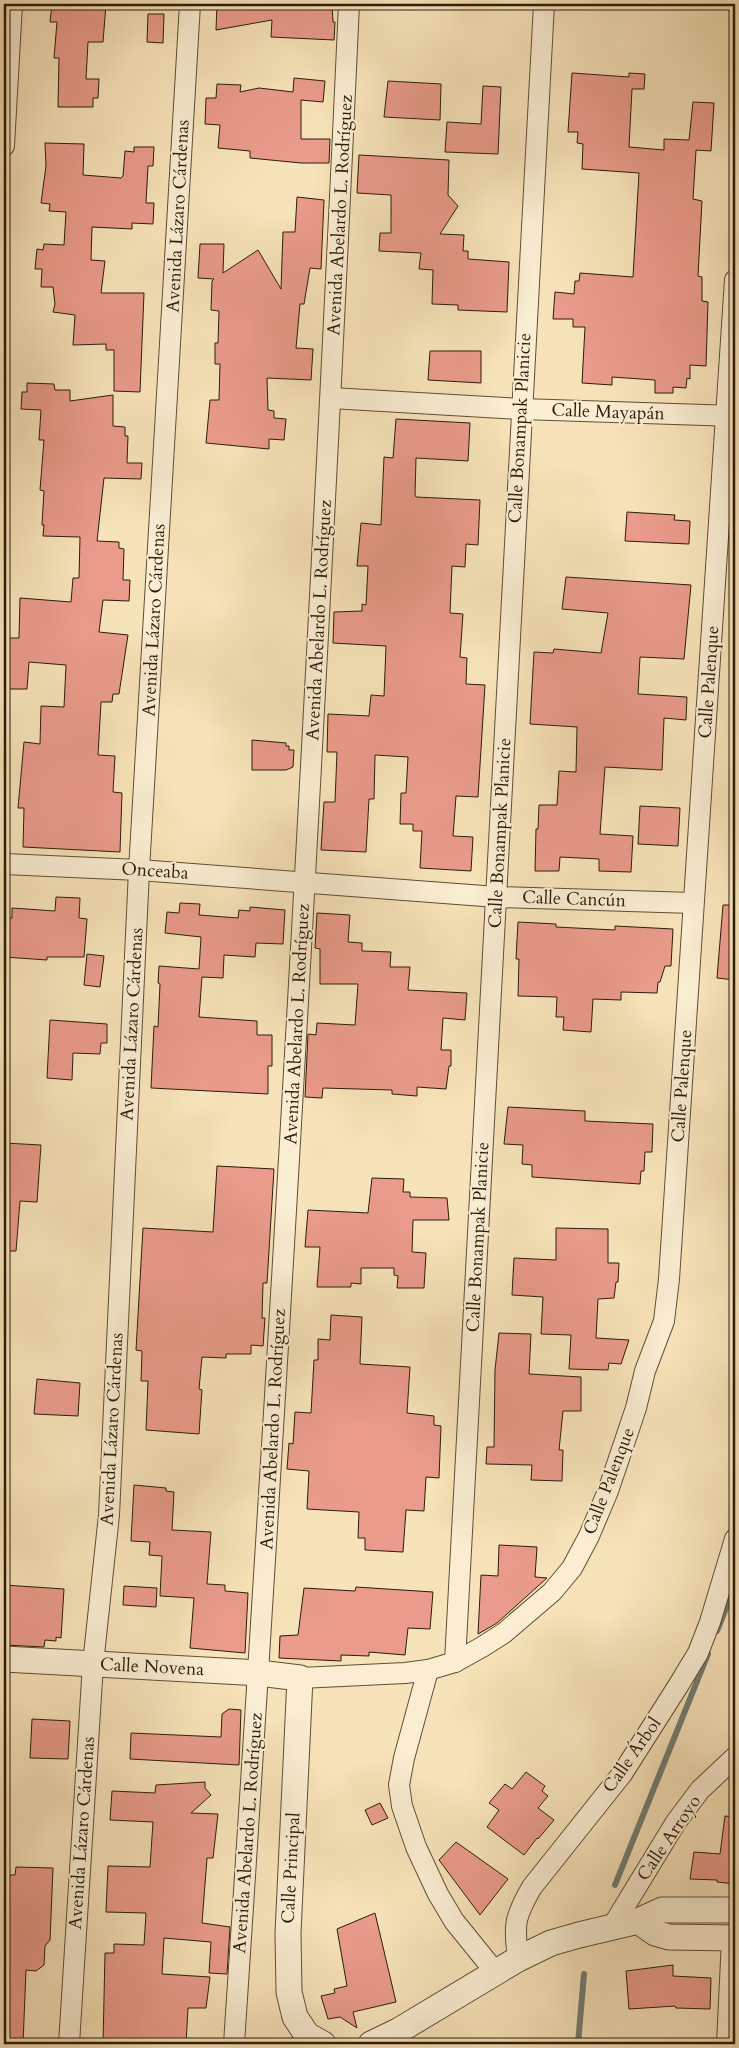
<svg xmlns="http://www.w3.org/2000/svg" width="739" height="2048" viewBox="0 0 739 2048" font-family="Cardo,serif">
  <rect width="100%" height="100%" fill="#f7e3b9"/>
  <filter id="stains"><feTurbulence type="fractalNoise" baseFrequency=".004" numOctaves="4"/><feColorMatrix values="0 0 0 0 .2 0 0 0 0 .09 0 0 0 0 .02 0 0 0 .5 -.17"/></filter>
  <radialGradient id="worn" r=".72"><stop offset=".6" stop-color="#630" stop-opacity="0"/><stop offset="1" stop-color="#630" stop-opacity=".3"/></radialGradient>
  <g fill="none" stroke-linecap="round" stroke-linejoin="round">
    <g stroke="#737b73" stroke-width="6">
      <path d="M717,1631L735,1586"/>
      <path d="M615,1885L708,1654"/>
      <path d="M578,2044L584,1974"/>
    </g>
  </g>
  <g fill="#ea9b8b" stroke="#2c1c09">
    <path d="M52,4H106L103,42H88L86,79H99L98,98H93V107H58L59,58H54L57,22H50Z"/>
    <path d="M217,4H332L333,22H335L334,40L271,37L272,20L216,30Z"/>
    <path d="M148,14H164L163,43L147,42Z"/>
    <path d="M572,73L629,77V73L645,74L644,89H632L629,147L664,150V139L689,140L693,102L714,103L711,151L696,150L693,199L702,201L698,276L702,277V301L708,302L706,366L690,365V379L687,378L686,388L673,387V393H655V380L612,377V385L582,383L585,327H573V319H553L555,292L574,294L575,281H579L580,273L633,277L639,173L582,169L583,144L577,143L578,132H568Z"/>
    <path d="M294,78L325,81L323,102L301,100V139H330L329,163H301L250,158V151L218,148L220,125L205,124L206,98H216L217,84L241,85L240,92L259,88L293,92Z"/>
    <path d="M388,81L441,84L440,120L384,117Z"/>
    <path d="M483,86L501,87L498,154L445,152L447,122L481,124Z"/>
    <path d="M45,143L84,144L83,175L121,178L123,176L125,151L134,152V147H154L153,166H148L146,203H154L153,224L132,223V229L92,227L91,260L105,261L101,293H144L140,392L114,391V350H106V344L73,345L75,315L53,312L55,304L53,287H41L42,269H35L37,249L43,250L44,244L64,245L66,212L49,211L50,204L41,203L46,166Z"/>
    <path d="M359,155L449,160L448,195L458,206L440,234L464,235L463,251H468V259L509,262L507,312L458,310V305L432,304L433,270L419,269L421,253L379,251L380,233H391V195L357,193Z"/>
    <path d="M297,197L324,200L321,269L310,268L304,304H300L296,348L313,349L311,380L267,378L268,410L274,411V418L286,419L284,440L269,439V449L206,443L210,400H219L220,364H215V343H218L219,311L211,310L212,281L214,279L198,278L200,244H224L223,273L258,250L281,289L283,232H295Z"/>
    <path d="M430,351H481V383L428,380Z"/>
    <path d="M27,383L54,384L55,390H70V401L113,395V426L125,427V436H128L127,463H142L141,479L104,478L97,541L119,542V548L124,549L123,580H130L129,601L103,600L99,632L128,635L119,694H113L112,702H101L98,755L115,756L113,792L122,793L120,852L23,847L24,808H18L24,742L40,744L41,706L64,707L66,665L29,662L27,689H4L5,638H19L20,598L71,602L73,578H79L80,537L43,536L44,525H42L44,491L40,490L44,440H39L41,410L21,409L22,392H27Z"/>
    <path d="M396,419L470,423L468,461L416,458L415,495L416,497L480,500L478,545L466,544L465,567L452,566L450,613L463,614L460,657L467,658L466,684L485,685L478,797L456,796L453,836L473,837L471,871L420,868L422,831H413V824H400L401,793H406L408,757L375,755L374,799H369L366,852L321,850L324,802H335L337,752H327L328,714L369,716L371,695L384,696L386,646L333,643L334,612L362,611V604L366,605L368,566H357L361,523L381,525L384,457L393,458Z"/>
    <path d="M627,512L675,515L674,520L690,521L689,544L625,541Z"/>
    <path d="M566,577L691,585L684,659L640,657L638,694L687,697L686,720L664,718L662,770L605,767L600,834L633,836L631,872L599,871V859L560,857L559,871H535L536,829H538L539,805H557L559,771L576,772L577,727L530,724L534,652L553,653L554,649L601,653L608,613L562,609Z"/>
    <path d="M252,740L286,743V746H289V750H294L293,767L286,770H252Z"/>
    <path d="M640,806L680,808L678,846L638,844Z"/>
    <path d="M56,897L80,898L79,918L87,919L84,957H47V960L4,957V918H12V908L55,911Z"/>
    <path d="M180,903L200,904L199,915L238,918L239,910L250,911V907L285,910L283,944L256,943L255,957L224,955L223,978L202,977L199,1017L257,1021V1035H272V1066H268V1094L151,1088L154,1026L158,1027L160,984L158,983L159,966L199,969L201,937L165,933L167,912L179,913Z"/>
    <path d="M723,905H735V980L717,978Z"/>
    <path d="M317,913L350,915L348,942L362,943V951L391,952L390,967H410L408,990L467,993L465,1020L443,1018L441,1050H451V1066H449L446,1089L417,1087V1096L392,1094V1090L323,1088L322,1098L305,1097L308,1034L316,1035L317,1023L355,1025L358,984H320V949L315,948Z"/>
    <path d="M518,922L556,924V927L615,930V926L673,929L671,966H665L660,982H658L657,993L621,992V1000L593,999L591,1032L563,1030L564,1017H556L557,997L518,996L519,959H516Z"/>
    <path d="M87,954L104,956L100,987L84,985Z"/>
    <path d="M50,1020L107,1024V1043H101L100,1054L73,1053L72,1080L47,1078Z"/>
    <path d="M508,1107L585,1111V1121L653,1124L652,1152H645L644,1171H641L640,1184L532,1177V1165L522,1164L523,1145L504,1144Z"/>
    <path d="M4,1143L41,1145L37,1202L20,1201L16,1251H4Z"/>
    <path d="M217,1166L274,1169L267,1283H263L262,1318H265L263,1346L251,1345V1354H226V1358L202,1357L199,1389L202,1390L199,1434L146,1430L148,1381H141L142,1351L136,1350L143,1228L213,1232Z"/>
    <path d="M372,1178L404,1179L403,1192H410V1197L447,1198L449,1220H413L412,1252L426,1253L424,1288H397L398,1276L394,1275V1268H361V1284L351,1283V1287H317L320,1247H305L308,1210L368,1213Z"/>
    <path d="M556,1228L608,1229V1263H619L618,1282H616L614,1298L598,1299L596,1338L629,1340L621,1364L609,1363L608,1370L569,1369L571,1335L541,1334L543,1297L512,1295L514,1258L556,1260Z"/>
    <path d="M331,1315L362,1317L360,1364L410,1367L407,1413L434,1416V1425L441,1426L439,1478L426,1477L424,1511L406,1510L403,1552L365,1550V1538H358L359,1512L307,1509L309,1471L287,1469L289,1443L293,1444L295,1412L311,1413L314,1360H318V1339L330,1340Z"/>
    <path d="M499,1333L531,1334L529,1374L581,1377V1411H563L559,1450H563L562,1481L531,1480L532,1465L486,1464L487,1447H494L495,1370Z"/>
    <path d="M37,1379L80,1383L78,1416L34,1414Z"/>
    <path d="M134,1485L166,1488V1491L174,1492L172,1530L211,1532L207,1584L225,1585V1591L248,1593L245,1653L190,1648L194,1598L160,1596L162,1556L149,1555L150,1542L131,1541Z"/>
    <path d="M499,1545L537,1547L535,1577L547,1578L497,1623L478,1634L481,1575L498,1576Z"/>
    <path d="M4,1585L64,1589L61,1638L56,1637V1641L45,1640L44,1647L4,1645Z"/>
    <path d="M124,1586L157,1588L156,1607L123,1605Z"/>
    <path d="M356,1587L433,1592L430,1629L408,1628L405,1655L369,1652V1656L341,1655V1661L279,1658L280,1636L298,1635L304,1588L355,1591Z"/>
    <path d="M229,1709L241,1710L239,1765L130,1759L131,1733L221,1737L222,1714Z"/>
    <path d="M32,1719L70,1721L68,1759L30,1758Z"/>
    <path d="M526,1772L545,1786L542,1791L548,1796L538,1808L554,1820L538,1839L537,1838L524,1855L487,1827L499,1810L489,1803L505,1784L512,1789Z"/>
    <path d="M205,1782V1788L211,1795L191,1813L218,1814L213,1858H207L202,1923L230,1927L227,1974L209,1973L211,1942L164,1938L162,1974L210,1977L206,2008H188L186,2044H103L105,1953H114V1944L144,1945L146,1913L106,1912L108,1866L150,1867L153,1822L110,1820L112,1791L155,1793L156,1785Z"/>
    <path d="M380,1803L388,1818L372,1825L365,1810Z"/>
    <path d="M725,1816L735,1817V1884L717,1882V1880L690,1879L694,1852L720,1854Z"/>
    <path d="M456,1842L508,1879L480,1915L439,1860Z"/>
    <path d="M16,1867L53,1868L50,1940L45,1946L44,1965L36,1971L26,1970L23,2044H4V1881H8V1875H15Z"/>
    <path d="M375,1913L396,2002L353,2012L357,2028L340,2017L328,2019L321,1996L335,1993L334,1989L347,1986L337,1929Z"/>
    <path d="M673,1965V1976L711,1978L710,2009L676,2008L675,2006L629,2009L626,1971Z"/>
  </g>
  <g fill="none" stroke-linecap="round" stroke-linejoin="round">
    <defs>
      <g id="minor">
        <path d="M4,146L12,4"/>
        <path d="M331,398L521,409L735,416"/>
        <path d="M4,864L139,870L497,897L693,903"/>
        <path d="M455,1662C485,1109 512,556 544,4"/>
        <path d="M428,1670L404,1758L399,1785L402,1806L416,1847L438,1894L454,1921L496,1973"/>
        <path d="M300,1678L405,1673L428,1670L455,1662L482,1647L504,1633L552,1592L572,1568L589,1536L608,1491L636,1408L645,1371L664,1321L669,1279L735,280"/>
        <path d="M612,1927L676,1822L700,1790L735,1757"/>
        <path d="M518,1959C514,1924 514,1918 532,1887L622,1774L678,1686L698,1653L710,1622L735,1539"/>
        <path d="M69,2044L93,1664L109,1515L139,870L190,4"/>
        <path d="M234,2044C279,1364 318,684 349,4"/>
        <path d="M727,2044L732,1939"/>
      </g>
      <g id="tertiary">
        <path d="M4,1659L259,1673L300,1678L288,1933L289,1992L295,2017L307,2035L323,2044"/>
        <path d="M638,1921L655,1933L669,1937L735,1938"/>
        <path d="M371,2044L398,2031L518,1959L551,1943L579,1935L638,1921L662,1910H735"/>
      </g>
    </defs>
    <use href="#minor" stroke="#5f4e35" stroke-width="22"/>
    <use href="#tertiary" stroke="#5f4e35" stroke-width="27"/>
    <use href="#minor" stroke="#faedd2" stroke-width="20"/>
    <use href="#tertiary" stroke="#faedd2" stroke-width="25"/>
  </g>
  <g text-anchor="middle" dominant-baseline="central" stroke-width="4" stroke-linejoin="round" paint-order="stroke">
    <g font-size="18" fill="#2c1c09" stroke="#faedd2">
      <text transform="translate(340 215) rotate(-87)">Avenida Abelardo L. Rodríguez</text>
      <text transform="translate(178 216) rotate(-87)">Avenida Lázaro Cárdenas</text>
      <text transform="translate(608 412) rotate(2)">Calle Mayapán</text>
      <text transform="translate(520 428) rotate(-87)">Calle Bonampak Planicie</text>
      <text transform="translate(154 620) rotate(-87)">Avenida Lázaro Cárdenas</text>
      <text transform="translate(319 620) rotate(-87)">Avenida Abelardo L. Rodríguez</text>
      <text transform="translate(709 682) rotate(-86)">Calle Palenque</text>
      <text transform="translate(500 833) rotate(-87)">Calle Bonampak Planicie</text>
      <text transform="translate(155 871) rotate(4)">Onceaba</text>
      <text transform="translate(574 899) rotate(2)">Calle Cancún</text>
      <text transform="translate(132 1024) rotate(-87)">Avenida Lázaro Cárdenas</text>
      <text transform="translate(297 1024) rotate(-87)">Avenida Abelardo L. Rodríguez</text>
      <text transform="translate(682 1086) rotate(-86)">Calle Palenque</text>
      <text transform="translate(478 1237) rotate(-87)">Calle Bonampak Planicie</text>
      <text transform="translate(112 1429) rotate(-87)">Avenida Lázaro Cárdenas</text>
      <text transform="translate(273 1429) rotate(-87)">Avenida Abelardo L. Rodríguez</text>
      <text transform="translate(609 1481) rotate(-69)">Calle Palenque</text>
      <text transform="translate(152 1667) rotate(3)">Calle Novena</text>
      <text transform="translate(632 1755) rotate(-55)">Calle Árbol</text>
      <text transform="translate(82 1833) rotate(-86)">Avenida Lázaro Cárdenas</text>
      <text transform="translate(248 1833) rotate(-86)">Avenida Abelardo L. Rodríguez</text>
      <text transform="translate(669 1838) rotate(-56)">Calle Arroyo</text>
      <text transform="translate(291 1868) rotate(-87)">Calle Principal</text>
    </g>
  </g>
  <rect width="739" height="2048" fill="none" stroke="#f7e3b9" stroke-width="20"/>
  <rect x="5" y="5" width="729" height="2038" fill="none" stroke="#2c1c09" stroke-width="2.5"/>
  <rect x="10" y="10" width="719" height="2028" fill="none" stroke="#2c1c09"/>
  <rect width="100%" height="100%" filter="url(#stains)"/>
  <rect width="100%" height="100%" fill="url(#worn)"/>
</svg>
